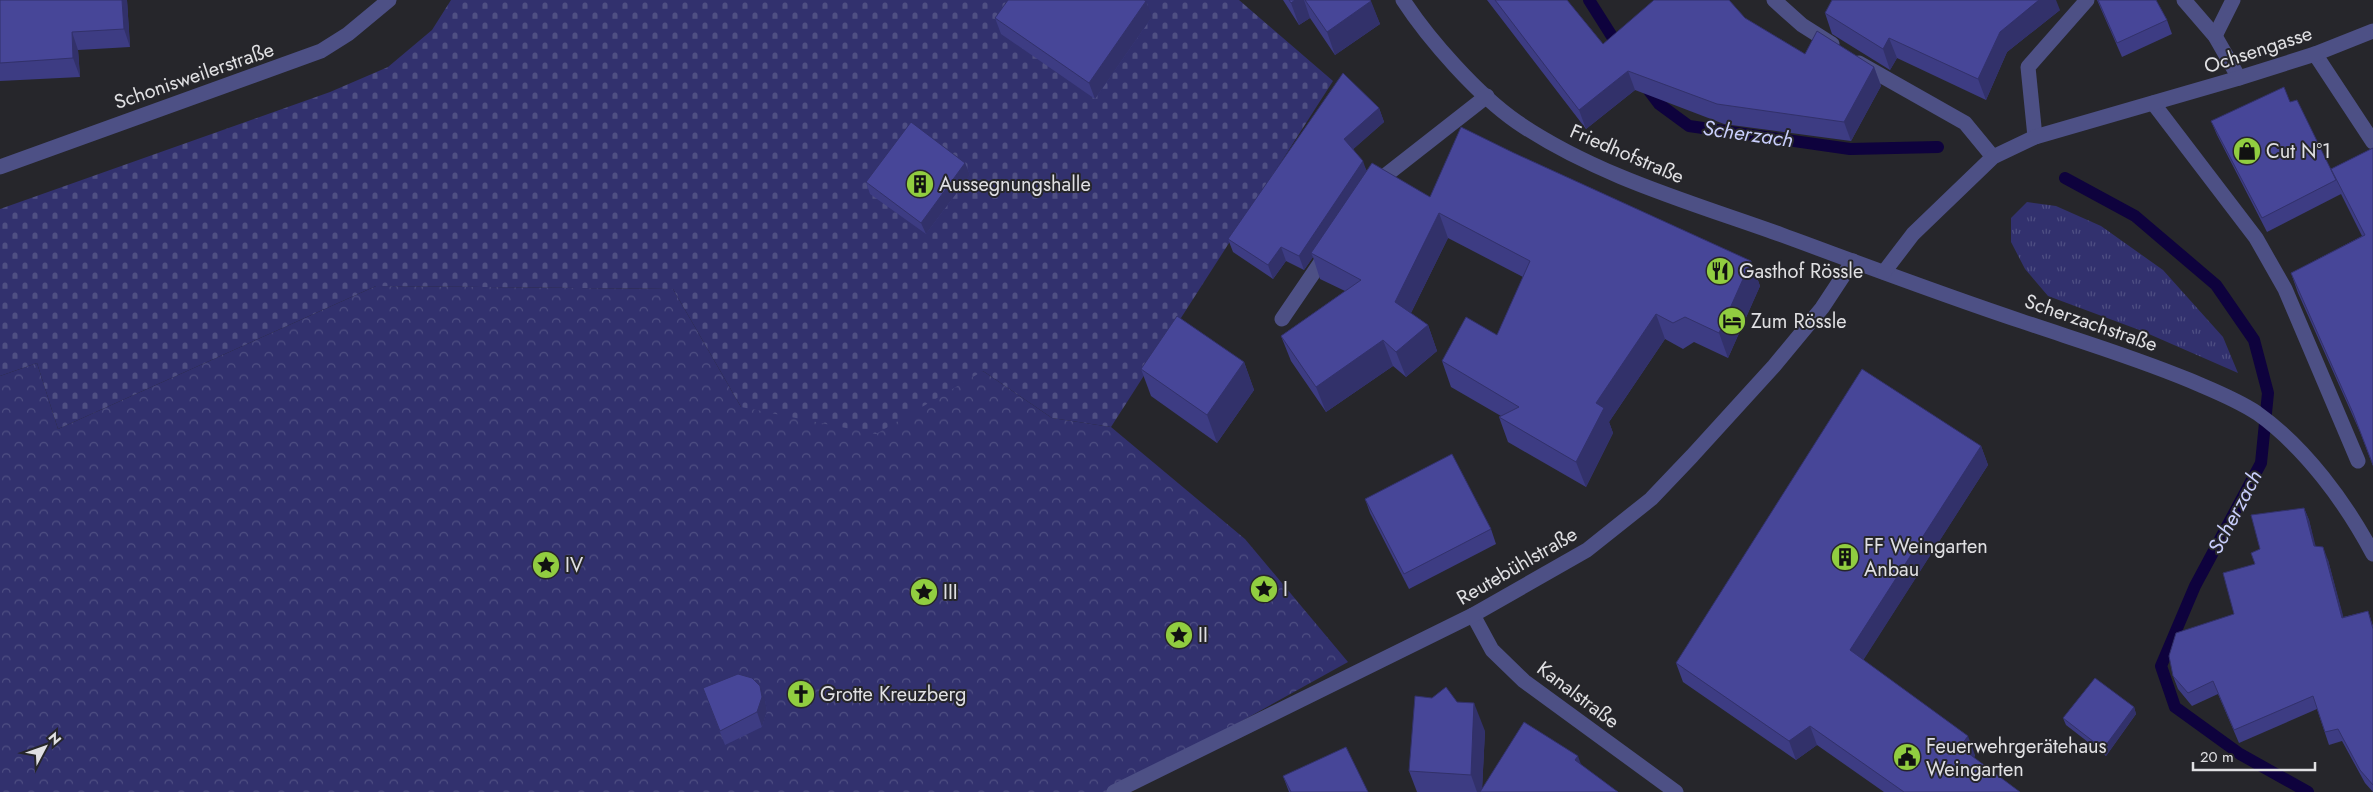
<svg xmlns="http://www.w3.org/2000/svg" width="2373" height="792" viewBox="0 0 2373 792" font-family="Jost,sans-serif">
  <defs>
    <pattern id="grass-tufts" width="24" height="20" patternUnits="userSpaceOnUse" patternTransform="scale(1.25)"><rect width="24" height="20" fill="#32316e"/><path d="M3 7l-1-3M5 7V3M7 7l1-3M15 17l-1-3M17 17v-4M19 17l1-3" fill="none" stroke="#4f4f83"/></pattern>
    <pattern id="forest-crowns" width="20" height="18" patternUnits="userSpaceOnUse" patternTransform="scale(1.25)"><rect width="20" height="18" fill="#32316e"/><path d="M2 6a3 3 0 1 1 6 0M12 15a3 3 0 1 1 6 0" fill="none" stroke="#4f4f83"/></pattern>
    <pattern id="cemetery-stones" width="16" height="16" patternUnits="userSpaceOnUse" patternTransform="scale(1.25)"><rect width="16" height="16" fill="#32316e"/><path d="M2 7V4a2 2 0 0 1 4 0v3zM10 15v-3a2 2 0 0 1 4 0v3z" fill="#4f4f83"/></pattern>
  </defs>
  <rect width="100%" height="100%" fill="#26262b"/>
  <path fill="url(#grass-tufts)" d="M2027,202L2056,206L2101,226L2163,270L2223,337L2238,373L2142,331L2048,296L2025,269L2011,242V218Z"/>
  <path fill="url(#forest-crowns)" d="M376,286L673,289L741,407L983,371L1052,418L1111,427L1245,539L1348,662L1114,792H0V376L37,363L58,429Z"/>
  <path fill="url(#cemetery-stones)" d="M451,0H1239L1333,81L1111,427L1052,418L983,371L876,434L741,407L673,289L376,286L58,429L37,363L0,376V209L330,92L388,67L432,30Z"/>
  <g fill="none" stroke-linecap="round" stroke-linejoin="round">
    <g stroke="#0e023d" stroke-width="12">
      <path d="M1589,0L1620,49"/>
      <path d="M1644,84L1659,104L1689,126L1850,149L1938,147"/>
      <path d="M2065,178L2135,216L2216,285L2254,340L2268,393L2261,463L2195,586L2161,666L2175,707L2240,754L2308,792"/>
    </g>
    <g stroke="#4d5085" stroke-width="15">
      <path d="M1403,0C1429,40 1478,95 1517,122C1596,176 1693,203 1782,235C1861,264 1940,294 2021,321C2077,340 2134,357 2189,380C2212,390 2236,399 2257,413C2305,447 2346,503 2373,554"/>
      <path d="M1774,0L1802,25L1832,44"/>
      <path d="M2184,0L2215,36L2239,78"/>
      <path d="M2215,36L2233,0"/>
      <path d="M2315,54L2373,142"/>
      <path d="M1859,63L1965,123L1993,157"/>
      <path d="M2153,103L2256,238L2285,289L2358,461"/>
      <path d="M2035,137L2028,67L2087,0"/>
      <path d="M0,167L321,51L348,34L389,0"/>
      <path d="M1372,186L1487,96"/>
      <path d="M1884,272L1913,234L1993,157L2035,137L2239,78L2315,54L2373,31"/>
      <path d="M1282,319L1327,253"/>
      <path d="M1473,615L1492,650L1524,681L1676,792"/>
      <path d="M1114,792L1473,615L1587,550L1651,499L1692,456L1774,366L1822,308L1853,261"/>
    </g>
  </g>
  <g fill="#3d3c83">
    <path d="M0,0H127L130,47L78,50L80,77L0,81Z"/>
    <path d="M1283,0H1370L1380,24L1335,55L1310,18L1299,25Z"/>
    <path d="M1487,0H1567L1603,44L1745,18L1805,54L1874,67L1881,86L1851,141L1724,124L1635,90L1586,129Z"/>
    <path d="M2097,0H2156L2167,20L2172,34L2122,57Z"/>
    <path d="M2060,10L2007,52L1986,100L1897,58L1890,70L1832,34L1825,13Z"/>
    <path d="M1152,17L1095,99L1001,34L995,18Z"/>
    <path d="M2290,102L2334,176L2331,169L2373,148V466L2360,432L2298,293L2291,273L2362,236L2340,192L2341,194L2267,232L2217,135L2211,121Z"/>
    <path d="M1379,108L1384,122L1353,149L1367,171L1430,197L1514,153L1751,261L1760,286L1728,358L1694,342L1683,349L1665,339L1609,422L1613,433L1586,487L1508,442L1499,417L1501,416L1451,387L1442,361L1497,335L1523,277L1448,238L1411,313L1428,325L1437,351L1406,377L1393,366L1326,412L1291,361L1281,336L1345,291L1320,279L1313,257L1304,270L1286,261L1273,279L1233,252L1228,239Z"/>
    <path d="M965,163L970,175L926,234L870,194L866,182Z"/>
    <path d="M1244,362L1254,390L1217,443L1151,396L1141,369Z"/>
    <path d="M1981,446L1988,465L1863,660L1975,755L1974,758L2020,792H1884L1817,745L1796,760L1683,682L1676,663Z"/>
    <path d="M1365,499L1491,529L1496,544L1409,589L1370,513Z"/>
    <path d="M2304,508L2309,520L2315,546L2328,560L2343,617L2368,611L2373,626V792L2365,783L2342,741L2329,745L2317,709L2239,743L2218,694L2192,706L2178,689L2173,676L2234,614L2260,549Z"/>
    <path d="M703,688L765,700L767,711L762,727L725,745Z"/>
    <path d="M2134,707L2136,714L2106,756L2066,725L2063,718Z"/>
    <path d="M1485,731L1482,789L1581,765L1618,792H1417L1409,771Z"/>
    <path d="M1283,776L1368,792H1289Z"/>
  </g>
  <g fill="#32316a">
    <path d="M122,0H127L130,47L124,29Z"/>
    <path d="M1295,0H1304L1310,18L1299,25L1291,3Z"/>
    <path d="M2039,0H2056L2060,10L2007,52L1986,100L1978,79L2000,32Z"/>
    <path d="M1146,1L1152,17L1095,99L1089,83Z"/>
    <path d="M1371,1L1380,24L1335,55L1327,32Z"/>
    <path d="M72,32L78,50L80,77L73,58Z"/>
    <path d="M1889,38L1897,58L1890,70L1883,49Z"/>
    <path d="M1874,67L1881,86L1851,141L1844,122Z"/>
    <path d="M1628,71L1635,90L1586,129L1579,110Z"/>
    <path d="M1379,108L1384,122L1349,153L1344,139Z"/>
    <path d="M1363,161L1368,175L1311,253L1313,257L1304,270L1299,256Z"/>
    <path d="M965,163L970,175L926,234L921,223Z"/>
    <path d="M1439,213L1448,238L1404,327L1395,302Z"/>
    <path d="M1281,247L1286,261L1273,279L1268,265Z"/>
    <path d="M1751,261L1760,286L1728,358L1719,333Z"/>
    <path d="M1656,314L1665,339L1609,422L1613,433L1586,487L1576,462L1596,403Z"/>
    <path d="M1428,325L1437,351L1406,377L1396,352Z"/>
    <path d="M1383,340L1393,366L1326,412L1316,387Z"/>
    <path d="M1244,362L1254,390L1217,443L1207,415Z"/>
    <path d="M1981,446L1988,465L1857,670L1850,650Z"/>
    <path d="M2304,508L2309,520L2319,559L2314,546Z"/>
    <path d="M2323,547L2328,560L2347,630L2342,618Z"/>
    <path d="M760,686L765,700L767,711L762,727L757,712Z"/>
    <path d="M1474,703L1485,731L1482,792H1477L1471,775Z"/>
    <path d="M2134,707L2136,714L2106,756L2103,749Z"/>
    <path d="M1810,726L1817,745L1796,760L1789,741Z"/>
    <path d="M1968,736L1975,755L1967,767L1960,747Z"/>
    <path d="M1578,756L1588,784L1575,760Z"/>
  </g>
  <g fill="#474698" stroke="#32316a">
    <path d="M0,0H122L124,29L72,32L73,58L0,63Z"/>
    <path d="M1008,0H1144L1146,1L1089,83L995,18Z"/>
    <path d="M1289,0H1295L1291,3Z"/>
    <path d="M1305,0H1370L1371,1L1327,32Z"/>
    <path d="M1495,0H1567L1603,44L1654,0H1729L1745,18L1805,54L1817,31L1874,67L1844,122L1717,104L1628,71L1579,110Z"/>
    <path d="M1832,0H2039L2000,32L1978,79L1889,38L1883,49L1825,13Z"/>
    <path d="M2098,0H2156L2167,20L2117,43Z"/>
    <path d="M1343,73L1379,108L1344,139L1363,161L1299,256L1281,247L1268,265L1228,239Z"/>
    <path d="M2284,87L2290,102L2297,100L2336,180L2262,218L2211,121Z"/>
    <path d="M911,122L965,163L921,223L866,182Z"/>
    <path d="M1461,127L1514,153L1751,261L1719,333L1685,317L1673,323L1656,314L1596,403L1604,408L1576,462L1499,417L1519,407L1442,361L1466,317L1497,335L1530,261L1439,213L1395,302L1428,325L1396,352L1383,340L1316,387L1281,336L1361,280L1311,253L1372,163L1430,197Z"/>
    <path d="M2373,148V465L2353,413L2291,273L2365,235L2331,169Z"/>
    <path d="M1177,316L1244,362L1207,415L1141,369Z"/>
    <path d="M1862,369L1981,446L1850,650L1968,736L1960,747L2020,792H1904L1810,726L1789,741L1676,663Z"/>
    <path d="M1452,454L1491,529L1404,574L1365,499Z"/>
    <path d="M2304,508L2314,546L2323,547L2342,618L2368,611L2373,629V785L2360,770L2338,729L2325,732L2313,696L2234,730L2213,681L2188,693L2173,676L2169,656L2176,633L2234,614L2223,573L2255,564L2251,553L2260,549L2251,515Z"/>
    <path d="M738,674L752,678L760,686L762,697L757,712L720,731L703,688Z"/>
    <path d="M2095,678L2134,707L2103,749L2063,718Z"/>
    <path d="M1446,687L1457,702L1474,703L1471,775L1409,771L1415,696L1432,698Z"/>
    <path d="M1524,722L1578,756L1575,760L1618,792H1480Z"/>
    <path d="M1346,747L1368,792H1291L1283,776Z"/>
  </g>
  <defs>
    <symbol id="shop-disc" viewBox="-11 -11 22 22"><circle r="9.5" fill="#91cd40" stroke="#26262b"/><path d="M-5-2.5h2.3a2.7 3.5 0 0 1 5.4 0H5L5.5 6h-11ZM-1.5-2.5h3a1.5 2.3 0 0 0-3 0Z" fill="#111"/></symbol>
    <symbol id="building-disc" viewBox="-11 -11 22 22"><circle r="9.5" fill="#91cd40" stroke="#26262b"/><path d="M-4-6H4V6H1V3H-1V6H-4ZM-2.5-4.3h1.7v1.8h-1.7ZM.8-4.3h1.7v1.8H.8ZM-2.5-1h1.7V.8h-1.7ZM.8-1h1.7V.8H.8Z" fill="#111"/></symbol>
    <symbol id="restaurant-disc" viewBox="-11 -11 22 22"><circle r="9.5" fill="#91cd40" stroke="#26262b"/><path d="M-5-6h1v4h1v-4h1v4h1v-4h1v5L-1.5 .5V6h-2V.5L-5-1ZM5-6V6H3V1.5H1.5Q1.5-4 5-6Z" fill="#111"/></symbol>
    <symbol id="hotel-disc" viewBox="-11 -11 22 22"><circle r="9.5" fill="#91cd40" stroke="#26262b"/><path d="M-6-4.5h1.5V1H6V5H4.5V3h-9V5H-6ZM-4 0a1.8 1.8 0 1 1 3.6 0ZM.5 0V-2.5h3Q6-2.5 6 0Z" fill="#111"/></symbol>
    <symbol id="sight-disc" viewBox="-11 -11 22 22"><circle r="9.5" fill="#91cd40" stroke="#26262b"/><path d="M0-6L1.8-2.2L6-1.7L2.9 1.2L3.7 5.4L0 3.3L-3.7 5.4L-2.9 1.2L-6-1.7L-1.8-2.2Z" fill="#111"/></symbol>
    <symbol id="church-disc" viewBox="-11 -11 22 22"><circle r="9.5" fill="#91cd40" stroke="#26262b"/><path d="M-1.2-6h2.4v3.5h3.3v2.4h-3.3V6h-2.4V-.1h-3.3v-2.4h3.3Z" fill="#111"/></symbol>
    <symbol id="civic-disc" viewBox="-11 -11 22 22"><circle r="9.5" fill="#91cd40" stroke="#26262b"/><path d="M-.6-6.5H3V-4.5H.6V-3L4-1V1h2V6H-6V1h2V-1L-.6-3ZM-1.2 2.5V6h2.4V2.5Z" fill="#111"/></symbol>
  </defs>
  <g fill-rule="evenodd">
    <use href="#shop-disc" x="2231" y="135" width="32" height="32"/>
    <use href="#building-disc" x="904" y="168" width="32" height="32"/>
    <use href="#restaurant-disc" x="1704" y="255" width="32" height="32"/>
    <use href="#hotel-disc" x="1716" y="305" width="32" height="32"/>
    <use href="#building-disc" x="1829" y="541" width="32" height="32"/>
    <use href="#sight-disc" x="530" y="549" width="32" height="32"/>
    <use href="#sight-disc" x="1248" y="573" width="32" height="32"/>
    <use href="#sight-disc" x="908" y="576" width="32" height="32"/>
    <use href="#sight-disc" x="1163" y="619" width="32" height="32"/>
    <use href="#church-disc" x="785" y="678" width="32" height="32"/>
    <use href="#civic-disc" x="1891" y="741" width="32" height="32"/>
  </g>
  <g text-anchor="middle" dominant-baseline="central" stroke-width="4" stroke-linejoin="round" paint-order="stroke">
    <g font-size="20" fill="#e0e0e3" stroke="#26262b">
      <text transform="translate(2258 50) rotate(-18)">Ochsengasse</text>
      <text transform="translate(194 76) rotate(-19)">Schonisweilerstraße</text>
      <text transform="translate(1627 154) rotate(23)">Friedhofstraße</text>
      <text transform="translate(2091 323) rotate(19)">Scherzachstraße</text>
      <text transform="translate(1517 566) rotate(-30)">Reutebühlstraße</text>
      <text transform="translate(1578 695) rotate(37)">Kanalstraße</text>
    </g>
    <g font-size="20" fill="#e0e0e3" stroke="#26262b" text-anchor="start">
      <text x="2266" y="151">Cut N°1</text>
      <text x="939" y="184">Aussegnungshalle</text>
      <text x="1739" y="271">Gasthof Rössle</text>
      <text x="1751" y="321">Zum Rössle</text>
      <text x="1864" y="546">FF Weingarten<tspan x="1864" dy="23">Anbau</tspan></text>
      <text x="565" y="565">IV</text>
      <text x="1283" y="589">I</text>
      <text x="943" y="592">III</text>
      <text x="1198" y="635">II</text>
      <text x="820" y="694">Grotte Kreuzberg</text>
      <text x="1926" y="746">Feuerwehrgerätehaus<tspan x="1926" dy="23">Weingarten</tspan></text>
    </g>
    <g font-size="21" font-style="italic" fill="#c9cefc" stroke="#26262b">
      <text transform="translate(1748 134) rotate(8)">Scherzach</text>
      <text transform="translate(2235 512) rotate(-62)">Scherzach</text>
    </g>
  </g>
  <g transform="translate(45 747) rotate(49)" stroke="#26262b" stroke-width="4" paint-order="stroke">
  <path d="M0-4L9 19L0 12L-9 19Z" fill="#e0e0e3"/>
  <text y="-8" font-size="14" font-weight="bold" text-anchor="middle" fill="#e0e0e3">N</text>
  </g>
  <path d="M2193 762v8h122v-8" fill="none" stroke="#e0e0e3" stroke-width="2.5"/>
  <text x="2200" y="762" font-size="15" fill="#e0e0e3" stroke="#26262b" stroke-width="4" paint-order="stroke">20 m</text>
</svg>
